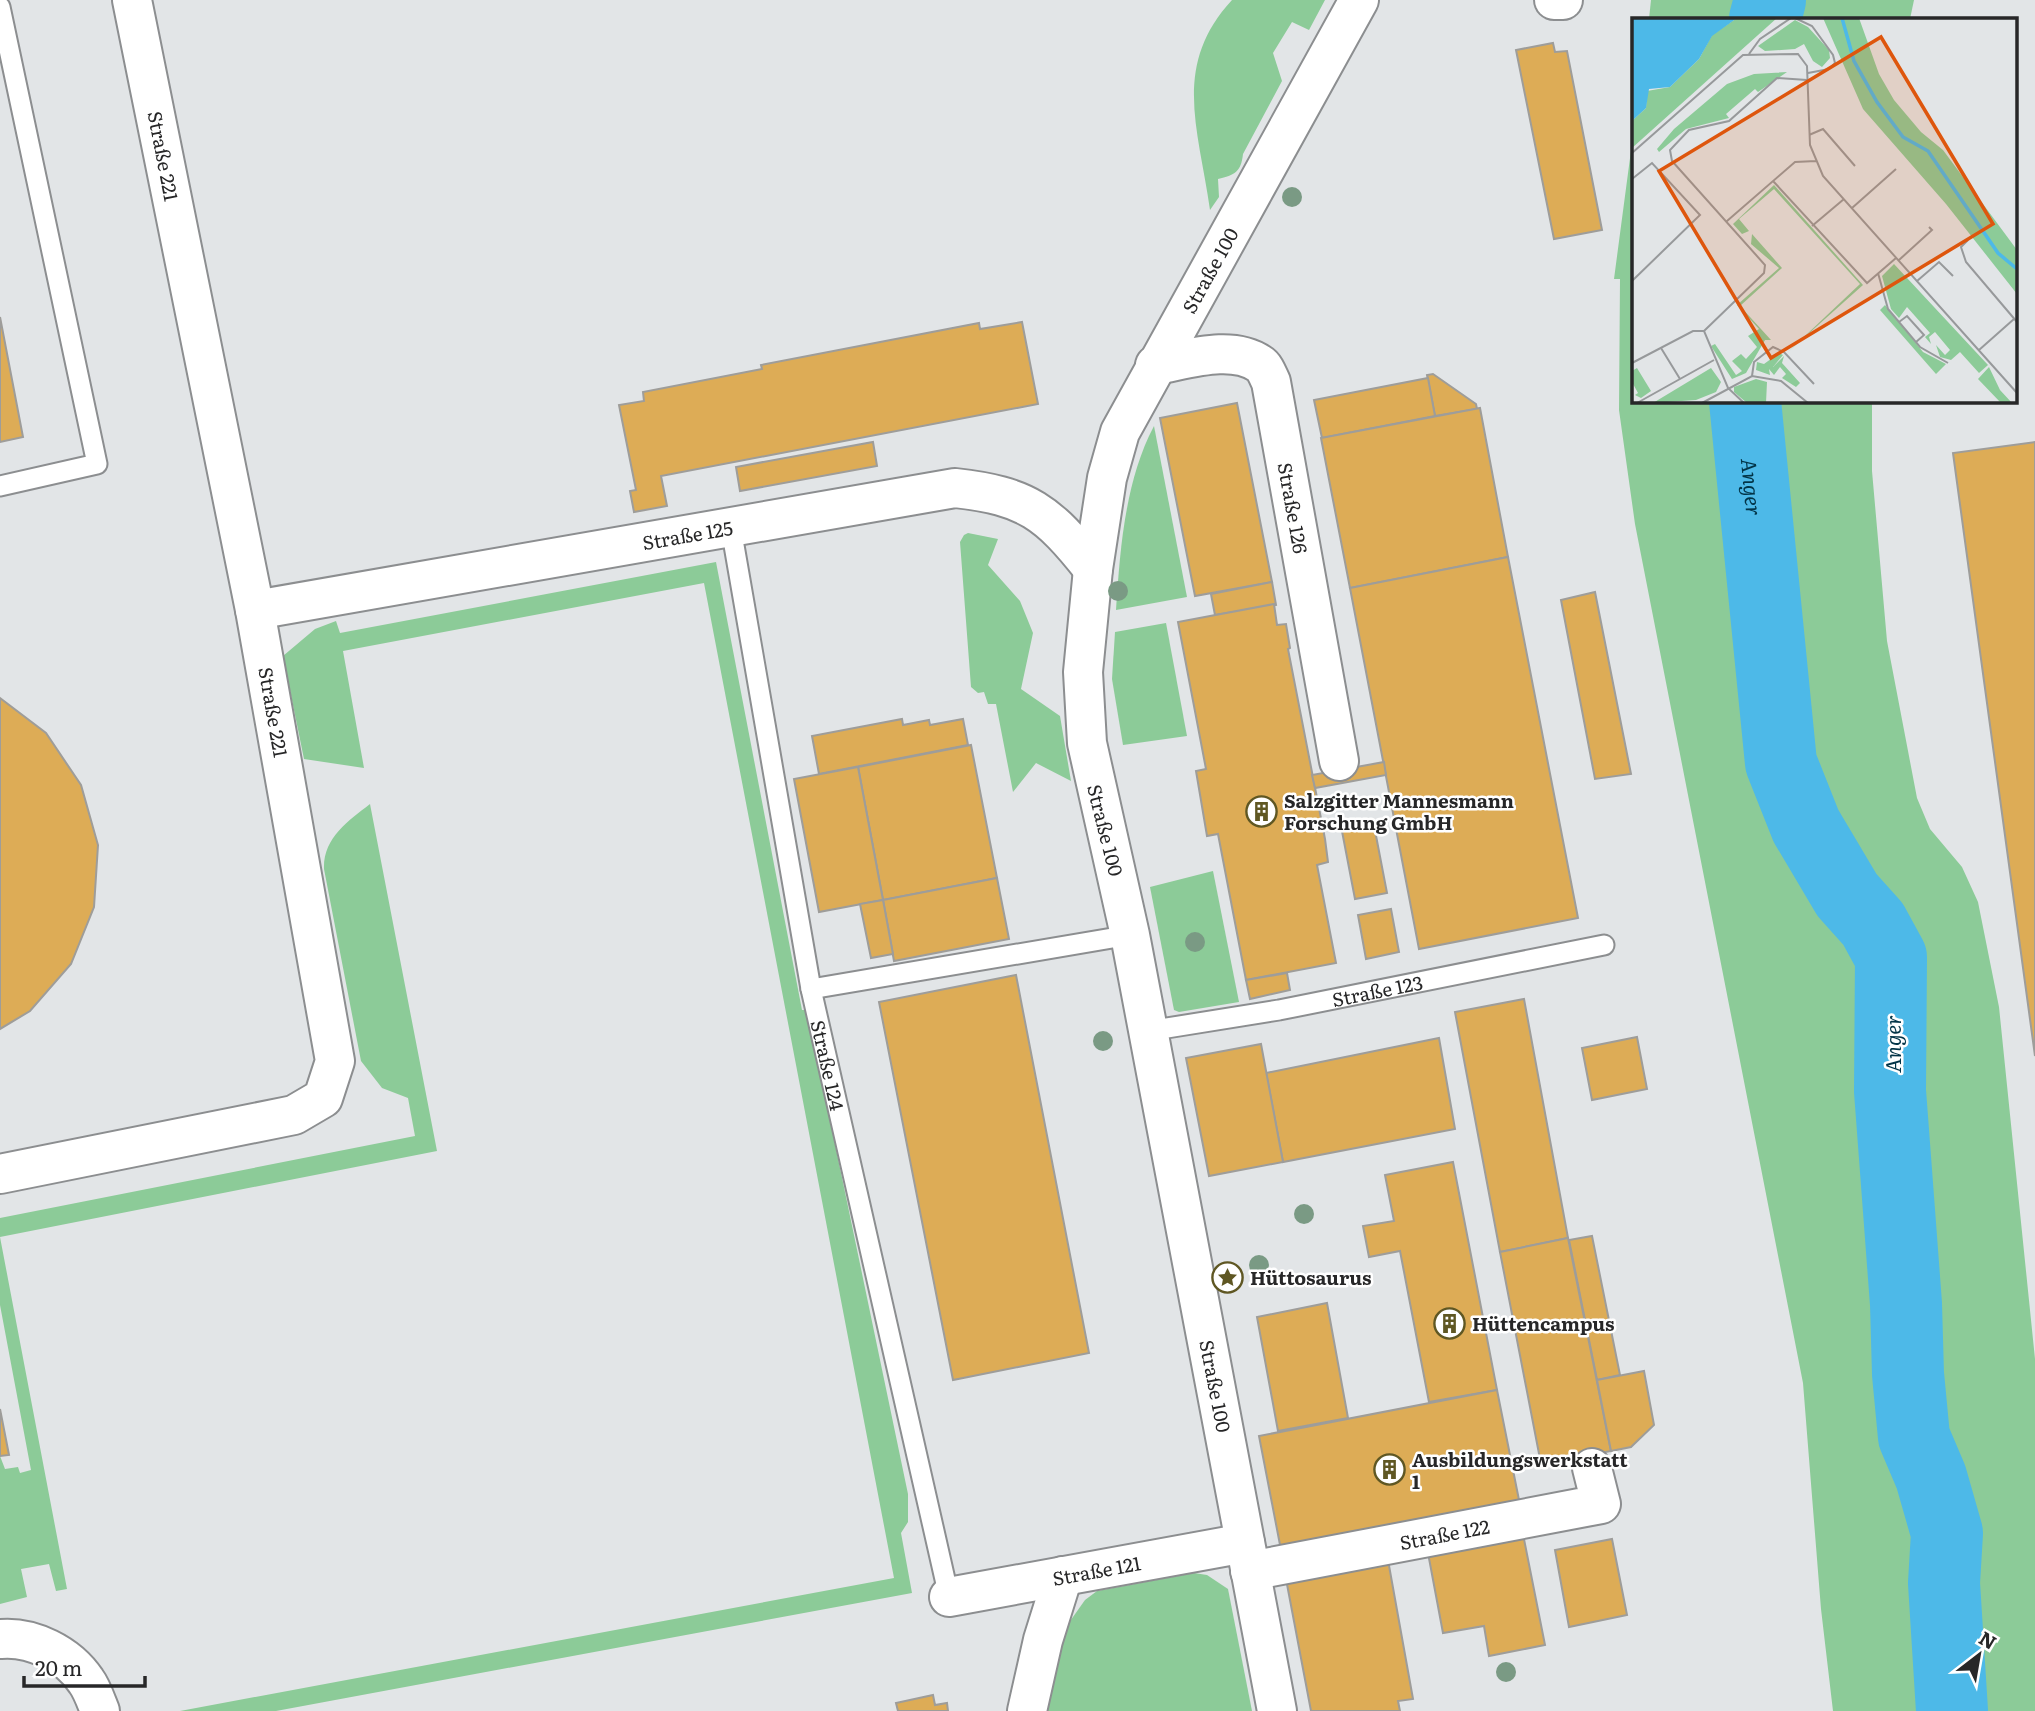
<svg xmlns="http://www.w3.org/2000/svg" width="2035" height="1711" viewBox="0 0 2035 1711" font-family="Literata,serif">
  <rect width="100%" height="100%" fill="#e2e5e7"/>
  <g fill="#8ccb98">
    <path d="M1232,0H1325L1309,30L1292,22L1273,53L1282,81L1243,154C1241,172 1235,175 1218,179L1219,197L1210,210C1199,130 1171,66 1232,0Z"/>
    <path d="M1651,0H1914L1910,19H1649Z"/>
    <path d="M1634,128V401H1872V471L1887,641L1917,798L1930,829L1962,867L1978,902L1999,1007L2035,1359V1711H1833L1821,1609L1803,1383L1635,524L1619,410L1620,279H1614Z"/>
    <path d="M1154,426L1187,597L1116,610C1120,549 1125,481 1154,426Z"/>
    <path d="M968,533L998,539L988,565L1020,601L1033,633L1021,689L1060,716L1071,781L1036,763L1013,792L996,704H988L984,692L978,693L971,687L960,542L964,535Z"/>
    <path d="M716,562L802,1010H807L908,1494V1522L901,1533L912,1593L276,1711H180L894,1578L704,583L343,651L364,768L304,759L283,656L315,629L336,621L340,633Z"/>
    <path d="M1166,623L1187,736L1123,745L1112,679L1115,632Z"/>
    <path d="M370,804L437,1151L0,1237L67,1589L56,1591L49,1564L21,1569L27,1597L0,1604V1456L5,1469L18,1467L20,1473L31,1470L0,1305V1218L415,1136L408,1098L382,1088L361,1061L324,869C323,838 348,821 370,804Z"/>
    <path d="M1213,871L1239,1002L1179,1012L1174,1010L1150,887Z"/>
    <path d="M1194,1573L1207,1575L1228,1589L1252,1711H1045L1068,1624L1085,1600L1097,1591Z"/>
  </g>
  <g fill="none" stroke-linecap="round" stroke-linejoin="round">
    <g stroke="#4db9e8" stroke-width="72">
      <path d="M1765,19L1770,0"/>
      <path id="s1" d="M1745,401L1781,763L1806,826L1847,895L1873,924L1891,957L1890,1091L1906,1304L1908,1374L1914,1437L1931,1477L1947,1533L1944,1583L1952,1711"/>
    </g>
  </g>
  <g fill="#ddac56" stroke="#9e9d9a" stroke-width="2">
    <path d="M1553,43L1555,52L1567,51L1602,230L1554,239L1516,50Z"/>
    <path d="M0,317L23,437L0,442Z"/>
    <path d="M1022,322L1038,404L661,476L667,506L634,512L630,491L636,490L619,405L644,401L643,392L762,369L761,365L979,323L980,329Z"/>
    <path d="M1433,374L1476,404L1477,409L1435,416L1427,375Z"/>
    <path d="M1428,378L1435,416L1322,438L1314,400Z"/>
    <path d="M1237,403L1272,582L1195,596L1160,418Z"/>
    <path d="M1480,408L1508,557L1350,588L1321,438Z"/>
    <path d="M873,442L877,466L740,491L736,467Z"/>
    <path d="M2035,442V1056L1953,453Z"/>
    <path d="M1508,557L1578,918L1419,949L1350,588Z"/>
    <path d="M1272,582L1276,605L1215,615L1211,594Z"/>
    <path d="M1595,592L1631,774L1595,779L1561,600Z"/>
    <path d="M1274,604L1277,625L1286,624L1290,648L1288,649L1325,839L1328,862L1317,865L1336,963L1246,980L1218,834L1207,836L1196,771L1206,769L1178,622Z"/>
    <path d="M0,698L46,733L81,785L98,845L94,907L71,964L30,1011L0,1029Z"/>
    <path d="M902,719L903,725L929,720L930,725L963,719L968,745L819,774L812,736Z"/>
    <path d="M971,745L997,878L883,900L858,767Z"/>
    <path d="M1384,762L1386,775L1315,788L1312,775Z"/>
    <path d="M858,767L883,900L819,912L794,779Z"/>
    <path d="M1373,820L1387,893L1355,899L1341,826Z"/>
    <path d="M997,878L1009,939L894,961L883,900Z"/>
    <path d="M883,900L893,954L871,958L860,904Z"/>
    <path d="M1391,909L1399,952L1366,959L1358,915Z"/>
    <path d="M1287,973L1290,990L1250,999L1246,980Z"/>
    <path d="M1016,975L1089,1353L953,1380L879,1002Z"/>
    <path d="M1524,999L1568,1238L1500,1252L1455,1012Z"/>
    <path d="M1637,1037L1647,1089L1592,1100L1582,1048Z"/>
    <path d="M1439,1038L1455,1129L1283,1162L1266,1073Z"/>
    <path d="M1261,1044L1283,1162L1209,1176L1186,1058Z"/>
    <path d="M1453,1162L1497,1390L1429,1402L1400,1251L1369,1257L1363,1226L1394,1221L1385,1175Z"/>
    <path d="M1592,1236L1620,1375L1597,1380L1569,1240Z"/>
    <path d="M1568,1238L1611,1451L1541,1464L1500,1252Z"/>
    <path d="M1327,1303L1348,1418L1278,1431L1257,1317Z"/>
    <path d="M1644,1371L1654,1425L1631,1447L1611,1451L1597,1380Z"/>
    <path d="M1497,1390L1520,1505L1281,1550L1259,1436Z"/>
    <path d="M0,1409L9,1455L0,1456Z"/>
    <path d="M1523,1534L1545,1645L1489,1656L1484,1626L1443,1633L1428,1553Z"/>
    <path d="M1612,1539L1627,1615L1569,1627L1555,1550Z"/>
    <path d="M1388,1560L1413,1699L1398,1701L1400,1711H1311L1286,1579Z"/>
    <path d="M933,1695L935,1705L947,1703L948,1711H898L896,1703Z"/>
  </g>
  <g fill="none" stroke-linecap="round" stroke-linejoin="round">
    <defs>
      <g id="service">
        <path d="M0,7L97,464L0,486"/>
        <path id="s2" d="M731,528L811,989L949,1597"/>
        <path d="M811,989L1130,935"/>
        <path id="s3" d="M1148,1031L1279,1010L1604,945"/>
      </g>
      <g id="minor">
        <path d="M1554,0H1563"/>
        <path id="s4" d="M1155,365C1186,360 1231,344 1260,364C1265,367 1268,376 1271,382L1339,761"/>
        <path id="s5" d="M255,610L955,488C1027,496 1048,512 1093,569"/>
        <path d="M0,1174L294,1115L323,1098L335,1061L255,610L132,0"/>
        <path id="s6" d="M1250,1571L1601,1504L1592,1468"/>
        <path id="s7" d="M949,1597L1245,1543"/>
        <path d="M0,1639C32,1636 68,1654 86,1681C92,1689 96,1701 100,1711"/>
        <path d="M1027,1711L1043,1640L1063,1576"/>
        <path id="s8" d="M1277,1711L1130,935L1087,743L1083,672L1093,569L1107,478L1120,432L1359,0"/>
      </g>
    </defs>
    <use href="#service" stroke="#8c8e90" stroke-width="23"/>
    <use href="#minor" stroke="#8c8e90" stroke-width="42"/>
    <use href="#service" stroke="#fff" stroke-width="19"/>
    <use href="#minor" stroke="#fff" stroke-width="38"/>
  </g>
  <g fill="#7a9a84">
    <circle cx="1292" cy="197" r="10"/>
    <circle cx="1118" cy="591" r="10"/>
    <circle cx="1195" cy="942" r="10"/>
    <circle cx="1103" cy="1041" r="10"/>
    <circle cx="1304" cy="1214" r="10"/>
    <circle cx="1259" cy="1265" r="10"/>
    <circle cx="1506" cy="1672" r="10"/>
  </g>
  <defs>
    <symbol id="building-ring" viewBox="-11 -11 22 22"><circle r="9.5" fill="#fff" stroke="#5f5723" stroke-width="1.5"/><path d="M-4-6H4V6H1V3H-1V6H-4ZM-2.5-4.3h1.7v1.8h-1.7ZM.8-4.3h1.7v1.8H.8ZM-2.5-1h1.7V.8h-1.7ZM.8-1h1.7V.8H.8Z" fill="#5f5723"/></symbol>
    <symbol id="sight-ring" viewBox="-11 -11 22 22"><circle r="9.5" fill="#fff" stroke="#5f5723" stroke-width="1.5"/><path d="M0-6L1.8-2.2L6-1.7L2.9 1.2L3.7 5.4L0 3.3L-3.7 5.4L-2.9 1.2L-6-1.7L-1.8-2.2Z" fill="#5f5723"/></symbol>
  </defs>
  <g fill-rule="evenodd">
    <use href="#building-ring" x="1244" y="794" width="35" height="35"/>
    <use href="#sight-ring" x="1210" y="1260" width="35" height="35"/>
    <use href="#building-ring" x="1432" y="1306" width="35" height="35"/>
    <use href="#building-ring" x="1372" y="1452" width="35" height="35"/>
  </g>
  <g text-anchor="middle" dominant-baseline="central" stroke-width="5" stroke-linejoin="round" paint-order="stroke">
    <g font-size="19" fill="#272728" stroke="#fff">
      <text transform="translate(164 156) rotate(79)">Straße 221</text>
      <text stroke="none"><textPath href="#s8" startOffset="1486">Straße 100</textPath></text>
      <text stroke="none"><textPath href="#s4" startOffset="257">Straße 126</textPath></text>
      <text stroke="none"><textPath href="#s5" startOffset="439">Straße 125</textPath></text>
      <text transform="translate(274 712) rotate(80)">Straße 221</text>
      <text transform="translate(1106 830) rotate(76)">Straße 100</text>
      <text stroke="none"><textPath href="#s3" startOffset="233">Straße 123</textPath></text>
      <text stroke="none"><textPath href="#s2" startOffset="546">Straße 124</textPath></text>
      <text transform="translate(1216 1386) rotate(79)">Straße 100</text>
      <text stroke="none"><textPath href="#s6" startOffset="198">Straße 122</textPath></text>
      <text stroke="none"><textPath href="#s7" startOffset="150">Straße 121</textPath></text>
    </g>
    <g font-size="19" font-weight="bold" fill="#272728" stroke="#fff" text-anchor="start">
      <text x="1284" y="800">Salzgitter Mannesmann<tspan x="1284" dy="22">Forschung GmbH</tspan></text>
      <text x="1250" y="1277">Hüttosaurus</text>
      <text x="1472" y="1323">Hüttencampus</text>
      <text x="1412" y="1459">Ausbildungswerkstatt<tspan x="1412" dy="22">1</tspan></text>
    </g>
    <g font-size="21" font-style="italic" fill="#023447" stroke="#fff">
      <text stroke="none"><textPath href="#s1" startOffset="86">Anger</textPath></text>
      <text transform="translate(1891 1044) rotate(-90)">Anger</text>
    </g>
  </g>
  <g transform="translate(1632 18)">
    <rect width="385" height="385" fill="#e2e5e7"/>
    <path d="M105,0H145L0,130V103L14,90L15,73L38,69L67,41L80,17ZM191,0H227L247,56L262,82L289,114L311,132L385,232V276L314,186L231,91ZM163,2L176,9L197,32L198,40L190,49L181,43L172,26L163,31L133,33L126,28ZM155,54L126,74L123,71L94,96L97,100L54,111L27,134L25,131L42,111L95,66L122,56ZM142,167L231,267L156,334L228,266L142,171L107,201L117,213L110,216L101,206ZM120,216L150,250L108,288L139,322H133L114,355L100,361L79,328L83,326L104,357L110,353L100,343L109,336L114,341L125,329L116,318L127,311L105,287L147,250L119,226ZM262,246L356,347L347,355L328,334L319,342L308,339L304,327L313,337L318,332L303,314L297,319L299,326L293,319L298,315L275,289L267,300L259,291L250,258ZM253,287L291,334L314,346L304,356L248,292ZM147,335L151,337L141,349L152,338L150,345L168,365L164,369L150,360L154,356L148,349L142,357L137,351L138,357L124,352L125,344L132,346ZM357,349L368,372L380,385H369L346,361ZM5,350L19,373L9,380L3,377L6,375L0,364V353ZM79,350L89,364L84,374L64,382L21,385ZM124,361L135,364L134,385H115L102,374V369Z" fill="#8ccb98"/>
    <path d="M0,0H105L80,18L67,41L38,69L17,71L14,90L0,103Z" fill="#4db9e8"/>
    <path fill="none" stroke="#4db9e8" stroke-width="3.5" d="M210,0L222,43L245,84L271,119L296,133L366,235L385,251"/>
    <path fill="none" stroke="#97999b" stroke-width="2" d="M163,0L180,8L201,37L203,45L197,51L176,55M117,36L128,21L159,0M177,117L191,111L223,148M0,135L111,37L166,36L175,48L178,127L191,158L385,375M0,161L20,145L68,197L0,263M141,163L235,265L264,240M220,190L264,151M95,203L163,144L184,143M180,208L212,181M336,222L329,229L334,244L385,304M267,242L300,212L297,209M246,255L256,291L288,329L316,345M285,263L307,244L321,258M267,304L275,298L292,317L284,324M29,330L48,361M347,332L382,301M0,345L61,313H72M120,358L122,344L141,329L152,334L182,366M5,385L82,342M70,385L120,358L149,363L176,385M112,385L96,370L72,313L132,255L133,247L40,143L38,132L57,112L97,103L145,60L175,62"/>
    <path fill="#de560d" fill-opacity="0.15" stroke="#de560d" stroke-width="3.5" d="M249,19L361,206L139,340L27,153Z"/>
    <rect width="385" height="385" fill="none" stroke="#272728" stroke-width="3.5"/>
  </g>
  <g transform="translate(1979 1655) rotate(31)" stroke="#ffffff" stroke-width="5" paint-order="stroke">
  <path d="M0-5L12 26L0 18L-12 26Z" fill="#272728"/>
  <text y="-10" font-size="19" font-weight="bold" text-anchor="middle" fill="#272728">N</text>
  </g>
  <path d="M24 1676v10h121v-10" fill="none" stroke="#272728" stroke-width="3.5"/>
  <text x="35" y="1676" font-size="21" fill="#272728" stroke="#ffffff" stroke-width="5" paint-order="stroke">20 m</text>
</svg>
